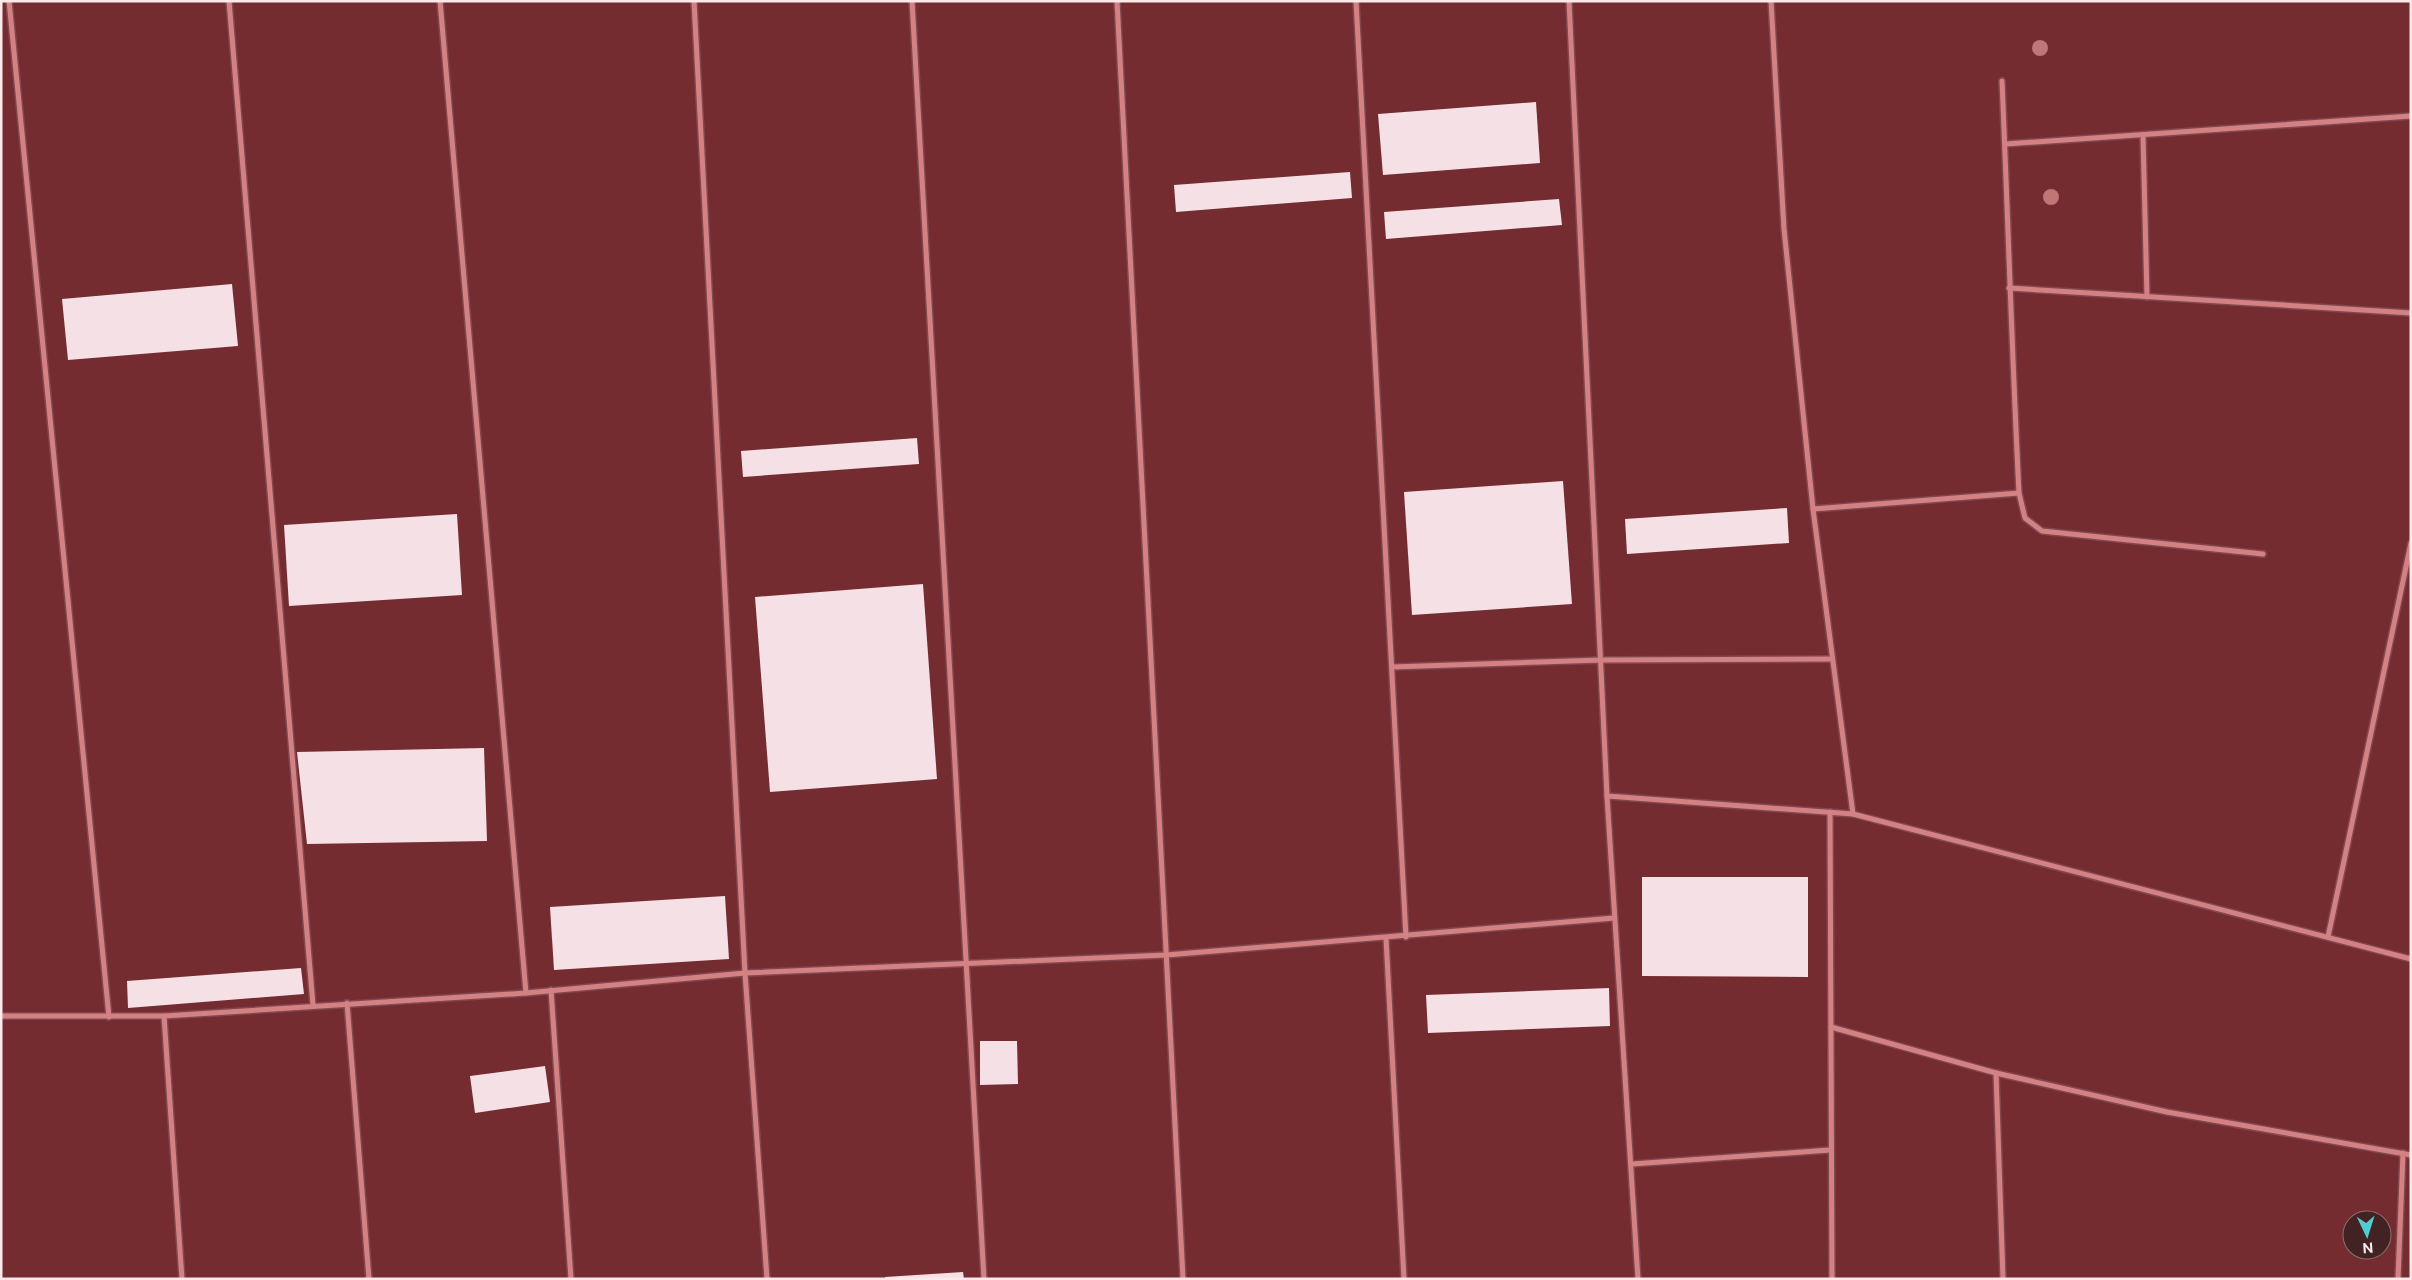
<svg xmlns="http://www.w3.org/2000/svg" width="2412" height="1280" viewBox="0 0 2412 1280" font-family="'Public Sans',sans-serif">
  <rect width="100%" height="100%" fill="#742c31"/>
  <g fill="#f5e0e6">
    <path d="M1536,102L1540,163L1383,175L1378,114Z"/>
    <path d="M1350,172L1352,198L1176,212L1174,185Z"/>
    <path d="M1559,199L1562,225L1386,239L1384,212Z"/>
    <path d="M232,284L238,346L68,360L62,299Z"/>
    <path d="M917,438L919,464L743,477L741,451Z"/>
    <path d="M1563,481L1572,604L1412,615L1404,492Z"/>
    <path d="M1787,508L1789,543L1627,554L1625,519Z"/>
    <path d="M457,514L462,595L289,606L284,525Z"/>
    <path d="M923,584L937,779L770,792L755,597Z"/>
    <path d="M484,748L487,841L307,844L297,752Z"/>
    <path d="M1642,877H1808V977L1642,976Z"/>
    <path d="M725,896L729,959L554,970L550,907Z"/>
    <path d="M301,968L304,994L128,1008L127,981Z"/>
    <path d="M1609,988L1610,1026L1428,1033L1426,995Z"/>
    <path d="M980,1041H1017L1018,1084L980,1085Z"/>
    <path d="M545,1066L550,1102L475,1113L470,1076Z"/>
    <path d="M963,1272L964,1279H885V1277Z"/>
  </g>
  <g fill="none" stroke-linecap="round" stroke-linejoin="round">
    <defs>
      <g id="street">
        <path d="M9,1L109,1017"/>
        <path d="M229,1L313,1005"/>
        <path d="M440,1L526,993"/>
        <path d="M694,1L745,973L767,1279"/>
        <path d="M912,1L984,1279"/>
        <path d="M1117,1L1183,1279"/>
        <path d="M1356,1L1406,937"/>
        <path d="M1569,1L1607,796L1638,1279"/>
        <path d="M1771,1L1784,229L1813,509L1853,814"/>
        <path d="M2002,81C2008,218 2012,356 2019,493L2025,518L2042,531L2263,554"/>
        <path d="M2143,135L2147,297"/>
        <path d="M2005,144L2411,116"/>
        <path d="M2009,288L2411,313"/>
        <path d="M1813,509L2019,493"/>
        <path d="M1392,667L1602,660L1832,659"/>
        <path d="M1607,796L1853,814L2411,959"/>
        <path d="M1830,812L1832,1279"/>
        <path d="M2328,937L2411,543"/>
        <path d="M1386,938L1404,1279"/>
        <path d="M551,990L571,1279"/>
        <path d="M347,1003L369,1279"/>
        <path d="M1,1016H164L526,993L745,973L1166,955L1614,918"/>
        <path d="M164,1016L182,1279"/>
        <path d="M1831,1027L1996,1073L2167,1112L2411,1155"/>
        <path d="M1996,1073L2003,1279"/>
        <path d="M1632,1164L1830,1150"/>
        <path d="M2398,1279L2403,1153"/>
      </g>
    </defs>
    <use href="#street" stroke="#80474e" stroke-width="8"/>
    <use href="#street" stroke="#d48183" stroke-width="5"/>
  </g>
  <g fill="#c07577">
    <circle cx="2040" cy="48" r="8"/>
    <circle cx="2051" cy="197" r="8"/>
  </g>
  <rect width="2412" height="1280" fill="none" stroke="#fce9e9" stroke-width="5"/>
  <g transform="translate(2367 1235) rotate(176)"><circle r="24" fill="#432223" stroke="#8d7272"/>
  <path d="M0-4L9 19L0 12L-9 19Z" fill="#51ccd1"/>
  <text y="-8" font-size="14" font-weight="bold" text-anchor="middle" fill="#fce9e9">N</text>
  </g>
</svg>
